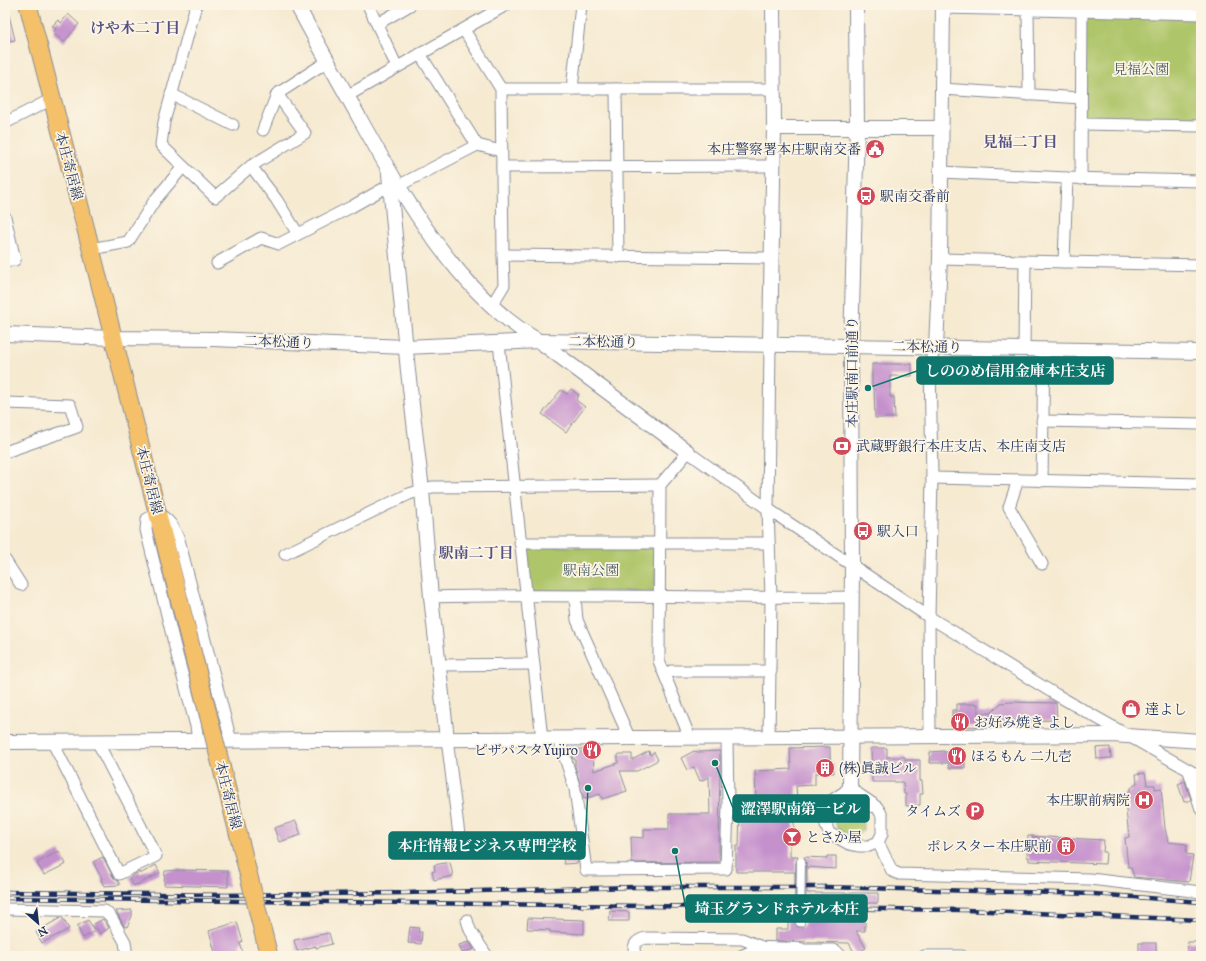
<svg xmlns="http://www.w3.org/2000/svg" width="1206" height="961" viewBox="0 0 1206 961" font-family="'IM FELL Great Primer','Noto Serif JP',serif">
  <rect width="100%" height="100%" fill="#fcf5e5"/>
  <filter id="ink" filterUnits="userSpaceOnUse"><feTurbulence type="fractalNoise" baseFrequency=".025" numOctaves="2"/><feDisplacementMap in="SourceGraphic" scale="8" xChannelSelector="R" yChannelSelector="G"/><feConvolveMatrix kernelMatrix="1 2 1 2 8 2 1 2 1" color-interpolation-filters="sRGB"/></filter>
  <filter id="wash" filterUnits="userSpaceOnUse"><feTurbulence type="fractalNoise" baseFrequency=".012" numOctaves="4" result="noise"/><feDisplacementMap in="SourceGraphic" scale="16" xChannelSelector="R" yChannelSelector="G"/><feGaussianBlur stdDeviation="0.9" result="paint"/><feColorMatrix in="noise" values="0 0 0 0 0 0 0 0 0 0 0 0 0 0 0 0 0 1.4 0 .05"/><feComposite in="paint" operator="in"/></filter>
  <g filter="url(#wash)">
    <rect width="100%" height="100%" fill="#f6ead1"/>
    <g fill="#aec569" stroke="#647a64">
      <path d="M1082,12L1201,14V126L1081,124Z"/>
      <path d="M529,546L656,548L655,590L653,592L530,591L523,549Z"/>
      <path d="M853,808C862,814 863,820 863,830L857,835C843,835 828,826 840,811Z"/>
    </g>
    <g id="blocks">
      <g fill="#c591cd">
        <path d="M5,11H8L15,40L5,42Z"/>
        <path d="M68,14L79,24L64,42L53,33L56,29L52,26L58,20L61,23Z"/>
        <path d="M872,364H912V376H890V397H894L895,418H875L874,389H872Z"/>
        <path d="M571,389L579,395L576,400L585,407L566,432L542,414L561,390L567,394Z"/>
        <path d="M1010,702L1056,703L1057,720L1013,721L1014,727L952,726V710H957V704H978V713H991L1001,703Z"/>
        <path d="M830,747V763H833L834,773H815V785L796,786L797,800L794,801V840L790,841V857H798L796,862L794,922L798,927H802L804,925L806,910H833L837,908L838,903L836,900L806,899V862L804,857L827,858V856H836V869L807,867V893H878V903H862L861,921H865V931H856L866,948L855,954L849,943L776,941V929H788V916H795V872H736V846H739L740,810H762V817L781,816V799L756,800L755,771L791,769L790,748Z"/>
        <path d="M1110,747L1111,758L1097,759L1096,748Z"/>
        <path d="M871,748H887V757H905V760H920V781H922L923,794H920V805L906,806V794H904L903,782H872Z"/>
        <path d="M571,749H593L594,771L618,763V754H632V760L649,751L650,755L654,752L658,760L637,771H620L627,791L602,799L600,794L584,799L575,766V759H573Z"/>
        <path d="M694,751L698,752L720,751V752L719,862L632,863L631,837L644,838V829H669V814H710L709,777L700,781L694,767L687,770L681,758Z"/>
        <path d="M944,751V752H965V768H949V763H929L930,752Z"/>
        <path d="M1145,773L1147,785H1155V789L1161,788L1165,828L1168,842L1187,844L1186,854L1193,855L1189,882L1134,877L1131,867H1128L1125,838L1129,837L1124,792H1129L1131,788L1137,783L1136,774Z"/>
        <path d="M1185,781L1191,800L1184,802L1178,784Z"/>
        <path d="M296,821L301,835L279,842L274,828Z"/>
        <path d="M1028,836L1104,840L1103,852H1106L1105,864L1029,861V857H1027Z"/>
        <path d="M576,850L578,863L564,864L562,851Z"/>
        <path d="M59,851L66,864L44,875L37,863Z"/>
        <path d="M103,857L113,877L118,881L120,885L104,886L101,880L102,879L93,862Z"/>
        <path d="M450,862L453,876L434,880L432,872L435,871L434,865Z"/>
        <path d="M156,865L160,873L137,885V884L134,886L129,878L139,872L140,874Z"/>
        <path d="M179,870L228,871V887L164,885L165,871Z"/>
        <path d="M132,910V916L127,927L124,926L116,911Z"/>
        <path d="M610,911L629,912V921H609Z"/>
        <path d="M62,917L69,929L42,943L36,932Z"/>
        <path d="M528,918L584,920V934L550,932V930L527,929Z"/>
        <path d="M103,919L109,928L100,934L94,924Z"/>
        <path d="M88,920L95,931L83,938L77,926Z"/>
        <path d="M237,922L243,942L240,943L244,956H216L209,931Z"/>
        <path d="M410,927L419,928L418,932H422L421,944L408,943Z"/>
        <path d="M329,933L332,944L316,948V946L297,951L294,940Z"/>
        <path d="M469,942L474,949L462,953L459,945Z"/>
        <path d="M1188,942H1201V954L1187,953Z"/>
        <rect x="1139" y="943" width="17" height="10"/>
      </g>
    </g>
  </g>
  <g filter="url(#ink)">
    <use href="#blocks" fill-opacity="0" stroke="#888c98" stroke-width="1"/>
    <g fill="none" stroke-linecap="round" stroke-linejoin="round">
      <defs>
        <path id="pedestrian" d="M801,904L833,905"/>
        <g id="minor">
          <path d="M196,5L164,122L161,145L215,197L251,166L305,133L277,94L328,61"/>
          <path d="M368,5L397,67"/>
          <path d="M943,8L1201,14"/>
          <path d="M300,10L309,5"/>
          <path d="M1028,10L1029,95"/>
          <path d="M377,24L410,5"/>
          <path d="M464,30L501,89L503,255L504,285L492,305"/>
          <path d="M420,54L477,145"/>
          <path d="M501,89H774"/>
          <path d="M572,89L581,5"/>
          <path d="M616,89L618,257"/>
          <path d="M942,89L1081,98"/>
          <path d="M171,94L233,125"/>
          <path d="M347,96L506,5"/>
          <path d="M5,123L52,99"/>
          <path d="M1081,124L1201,126"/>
          <path d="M263,130L277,94"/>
          <path d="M251,166L276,199L298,234"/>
          <path d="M502,167L773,166"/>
          <path d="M941,172L1067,178L1201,181"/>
          <path d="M1081,179L1082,6"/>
          <path d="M398,186L477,145L501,151"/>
          <path d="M5,217L15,260L5,262"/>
          <path d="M91,249L128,242L155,200L183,167"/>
          <path d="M503,255L772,258"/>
          <path d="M940,259L1201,265"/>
          <path d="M1064,262L1067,178"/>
          <path d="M217,263L261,238L279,244L351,207L390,185"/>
          <path d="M499,343L542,739"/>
          <path d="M1024,349L1025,261"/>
          <path d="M5,403L70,405L77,427L5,452"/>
          <path d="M1042,421L1201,424"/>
          <path d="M932,478L1201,484"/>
          <path d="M1018,480L1009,507L1042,564"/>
          <path d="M1042,481L1044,349"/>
          <path d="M520,543H769"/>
          <path d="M285,554L409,494L432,487L660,485"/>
          <path d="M5,560L21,585"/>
          <path d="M431,597C571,593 711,599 851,597"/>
          <path d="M575,597L577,620L629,737"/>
          <path d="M440,665L533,664"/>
          <path d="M665,675L671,671H771"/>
          <path d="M930,736L929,617L932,478L930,362L936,347"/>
          <path d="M690,738L659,661L660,485L688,452L768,509L929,617L1055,694L1201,777"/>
          <path d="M769,738L771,597L768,509L770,344"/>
          <path d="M447,739L460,843"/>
          <path d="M559,739L575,789L586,870L726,869L728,804L727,738"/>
          <path d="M198,741L196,726L176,651L146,530L147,519L157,514C170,518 174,529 179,540L231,741"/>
          <path d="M53,743L119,874L156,856L98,743"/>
          <path d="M1189,771L1201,809"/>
          <path d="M842,805H855L864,806L872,805L877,807L882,815V834L878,842L869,846H858L849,844L829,833L826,825L827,811L834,806Z"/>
          <path d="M878,842L892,871L899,874L1090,879L1201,892"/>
          <path d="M5,909L105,911L111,917L125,942L127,956"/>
          <path d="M467,920L470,930L487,956"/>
          <path d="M800,950H833L836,951L841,956"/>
          <path d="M636,956C631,946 636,940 646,938L742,939L767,949"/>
          <path d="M741,956L750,952L766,949"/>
          <path d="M924,956H962"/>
        </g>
        <g id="tertiary">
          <path d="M297,5C317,43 339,81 360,119C404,198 459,295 539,341L688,452"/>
          <path d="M774,128H941"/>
          <path d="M389,174L408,371L422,490L431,597L447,739"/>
          <path d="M5,334L113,338L213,339L406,347L539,341L1201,352"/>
          <path d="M770,344L774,128L773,5"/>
          <path d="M936,347L940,259L943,5"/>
          <path d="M5,742L1112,735L1201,741"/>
          <path d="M850,788L852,566L851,346L857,127L856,5"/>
          <path d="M850,788L857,795L872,805"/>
          <path d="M827,811C833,796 842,799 850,788"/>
          <path d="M767,949L800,950"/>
        </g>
        <path id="primary" d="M28,5L91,249L199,678"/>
      </defs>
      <use href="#pedestrian" stroke="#888c98" stroke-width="10"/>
      <use href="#minor" stroke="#888c98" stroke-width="13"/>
      <use href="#tertiary" stroke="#888c98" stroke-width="16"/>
      <use href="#primary" stroke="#888c98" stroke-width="19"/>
      <use href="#pedestrian" stroke="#fff" stroke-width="8"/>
      <use href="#minor" stroke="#fff" stroke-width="11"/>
      <use href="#tertiary" stroke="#fff" stroke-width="14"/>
      <use href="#primary" stroke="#f4c16a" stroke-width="17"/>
      <defs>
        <g id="rail">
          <path d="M5,892L226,895L405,893L634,887H825L1094,894L1201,902"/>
          <path d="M5,898L966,910L1201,920"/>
        </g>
      </defs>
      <use href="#rail" stroke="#1b2f5e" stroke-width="4.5"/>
      <use href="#rail" stroke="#fcf5e5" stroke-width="3" stroke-dasharray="9" stroke-linecap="butt"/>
      <defs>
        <path id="pedestrian-bridge" d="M800,922L801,862"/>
        <path id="primary-bridge" d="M199,678L269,956"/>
      </defs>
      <use href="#pedestrian-bridge" stroke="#888c98" stroke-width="10" stroke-linecap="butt"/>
      <use href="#primary-bridge" stroke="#888c98" stroke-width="19" stroke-linecap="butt"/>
      <use href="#pedestrian-bridge" stroke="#fff" stroke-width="8"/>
      <use href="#primary-bridge" stroke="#f4c16a" stroke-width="17"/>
    </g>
  </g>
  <defs>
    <symbol id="civic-disc" viewBox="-11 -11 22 22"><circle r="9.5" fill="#d1495b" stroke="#fcf5e5"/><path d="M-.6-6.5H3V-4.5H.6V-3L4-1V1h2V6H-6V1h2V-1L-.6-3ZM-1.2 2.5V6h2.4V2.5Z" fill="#fff"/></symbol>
    <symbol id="bus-disc" viewBox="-11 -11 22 22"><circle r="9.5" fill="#d1495b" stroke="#fcf5e5"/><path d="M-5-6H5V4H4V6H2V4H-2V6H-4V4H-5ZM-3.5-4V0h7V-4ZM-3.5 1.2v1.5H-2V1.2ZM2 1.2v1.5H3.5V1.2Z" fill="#fff"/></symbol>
    <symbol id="bank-disc" viewBox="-11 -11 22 22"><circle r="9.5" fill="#d1495b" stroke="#fcf5e5"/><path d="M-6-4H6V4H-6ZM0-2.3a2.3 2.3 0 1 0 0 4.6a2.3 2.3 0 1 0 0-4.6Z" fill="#fff"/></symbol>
    <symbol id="shop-disc" viewBox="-11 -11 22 22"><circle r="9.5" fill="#d1495b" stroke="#fcf5e5"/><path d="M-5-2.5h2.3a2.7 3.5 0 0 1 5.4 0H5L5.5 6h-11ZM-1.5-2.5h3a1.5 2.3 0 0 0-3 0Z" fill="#fff"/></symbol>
    <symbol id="restaurant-disc" viewBox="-11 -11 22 22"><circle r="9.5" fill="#d1495b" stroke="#fcf5e5"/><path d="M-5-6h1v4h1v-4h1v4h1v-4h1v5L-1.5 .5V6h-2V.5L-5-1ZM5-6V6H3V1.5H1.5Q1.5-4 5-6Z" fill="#fff"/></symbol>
    <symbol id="building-disc" viewBox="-11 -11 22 22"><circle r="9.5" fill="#d1495b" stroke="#fcf5e5"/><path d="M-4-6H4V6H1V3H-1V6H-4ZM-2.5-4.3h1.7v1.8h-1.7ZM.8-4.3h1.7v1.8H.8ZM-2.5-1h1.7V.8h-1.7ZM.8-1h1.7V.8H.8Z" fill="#fff"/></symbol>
    <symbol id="hospital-disc" viewBox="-11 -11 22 22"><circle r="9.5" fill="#d1495b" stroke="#fcf5e5"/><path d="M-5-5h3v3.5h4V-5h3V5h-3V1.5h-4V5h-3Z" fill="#fff"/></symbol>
    <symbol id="parking-disc" viewBox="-11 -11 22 22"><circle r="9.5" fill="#d1495b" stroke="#fcf5e5"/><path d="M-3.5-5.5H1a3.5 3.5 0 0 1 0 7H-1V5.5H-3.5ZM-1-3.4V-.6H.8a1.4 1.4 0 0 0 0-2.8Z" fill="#fff"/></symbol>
    <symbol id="bar-disc" viewBox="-11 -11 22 22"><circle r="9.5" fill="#d1495b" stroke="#fcf5e5"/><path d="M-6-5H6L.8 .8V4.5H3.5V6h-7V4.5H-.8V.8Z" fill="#fff"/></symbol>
  </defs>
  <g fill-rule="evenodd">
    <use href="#civic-disc" x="864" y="138" width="22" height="22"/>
    <use href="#bus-disc" x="855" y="185" width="22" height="22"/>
    <use href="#bank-disc" x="831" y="435" width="22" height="22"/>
    <use href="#bus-disc" x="852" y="520" width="22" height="22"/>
    <use href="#shop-disc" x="1120" y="698" width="22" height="22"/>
    <use href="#restaurant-disc" x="949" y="711" width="22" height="22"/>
    <use href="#restaurant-disc" x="581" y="739" width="22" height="22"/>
    <use href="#restaurant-disc" x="946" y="745" width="22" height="22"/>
    <use href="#building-disc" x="814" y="757" width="22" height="22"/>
    <use href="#hospital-disc" x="1133" y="789" width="22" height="22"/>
    <use href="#parking-disc" x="964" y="800" width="22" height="22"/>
    <use href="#bar-disc" x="781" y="826" width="22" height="22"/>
    <use href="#building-disc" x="1055" y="835" width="22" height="22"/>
  </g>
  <g text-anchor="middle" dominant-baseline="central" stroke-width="3.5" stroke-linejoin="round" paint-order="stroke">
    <g font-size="14" fill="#475c61" stroke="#fcf5e5">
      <text x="1141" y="69">見福公園</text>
      <text x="591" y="570">駅南公園</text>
    </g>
    <g font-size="14" fill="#1b2f5e" stroke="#fcf5e5" text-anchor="start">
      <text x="861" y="149" text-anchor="end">本庄警察署本庄駅南交番</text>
      <text x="880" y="196">駅南交番前</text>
      <text x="856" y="446">武蔵野銀行本庄支店、本庄南支店</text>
      <text x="877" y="531">駅入口</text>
      <text x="1145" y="709">達よし</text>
      <text x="974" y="722">お好み焼き よし</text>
      <text x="578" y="750" text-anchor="end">ピザパスタYujiro</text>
      <text x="971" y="756">ほるもん 二九壱</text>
      <text x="839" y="768">(株)眞誠ビル</text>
      <text x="1130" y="800" text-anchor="end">本庄駅前病院</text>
      <text x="961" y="811" text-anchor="end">タイムズ</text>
      <text x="806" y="837">とさか屋</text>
      <text x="1052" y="846" text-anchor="end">ポレスター本庄駅前</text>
    </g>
    <g font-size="14" fill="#1b2f5e" stroke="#fcf5e5">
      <text transform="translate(69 166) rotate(75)">本庄寄居線</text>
      <text transform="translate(279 342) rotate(2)">二本松通り</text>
      <text transform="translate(603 342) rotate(1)">二本松通り</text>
      <text transform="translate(927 347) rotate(1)">二本松通り</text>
      <text transform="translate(852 372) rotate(-90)">本庄駅南口前通り</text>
      <text transform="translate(149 480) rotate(76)">本庄寄居線</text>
      <text transform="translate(228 795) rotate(76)">本庄寄居線</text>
    </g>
    <g font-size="15" font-weight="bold" fill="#565185" stroke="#fcf5e5">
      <text x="135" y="28">けや木二丁目</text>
      <text x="1020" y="142">見福二丁目</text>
      <text x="476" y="553">駅南二丁目</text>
    </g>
  </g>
  <path fill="none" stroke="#0f766e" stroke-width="1.5" d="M868 388L917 371M715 763L733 808M588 788L585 846M675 851L686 909"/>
  <g fill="#0f766e" stroke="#fcf5e5" stroke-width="1.5">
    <circle cx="868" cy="388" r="4"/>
    <circle cx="715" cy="763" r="4"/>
    <circle cx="588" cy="788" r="4"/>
    <circle cx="675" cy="851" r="4"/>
  </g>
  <g fill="#0f766e" stroke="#0f766e" stroke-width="1.5">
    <rect x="917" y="357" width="196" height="27" rx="4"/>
    <rect x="733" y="795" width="136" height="27" rx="4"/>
    <rect x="389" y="832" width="196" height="27" rx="4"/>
    <rect x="686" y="895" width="181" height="27" rx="4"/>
  </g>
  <g font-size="15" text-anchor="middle" font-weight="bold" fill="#fff">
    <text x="1015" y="376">しののめ信用金庫本庄支店</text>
    <text x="801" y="814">澀澤駅南第一ビル</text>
    <text x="487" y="851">本庄情報ビジネス専門学校</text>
    <text x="777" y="914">埼玉グランドホテル本庄</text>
  </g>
  <rect width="1206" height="961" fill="none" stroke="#fcf5e5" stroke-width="20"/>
  <g transform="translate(38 923) rotate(152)" stroke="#fcf5e5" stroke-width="3" paint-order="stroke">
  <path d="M0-3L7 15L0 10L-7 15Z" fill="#1b2f5e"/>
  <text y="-6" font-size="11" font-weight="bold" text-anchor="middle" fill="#1b2f5e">N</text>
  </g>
</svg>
